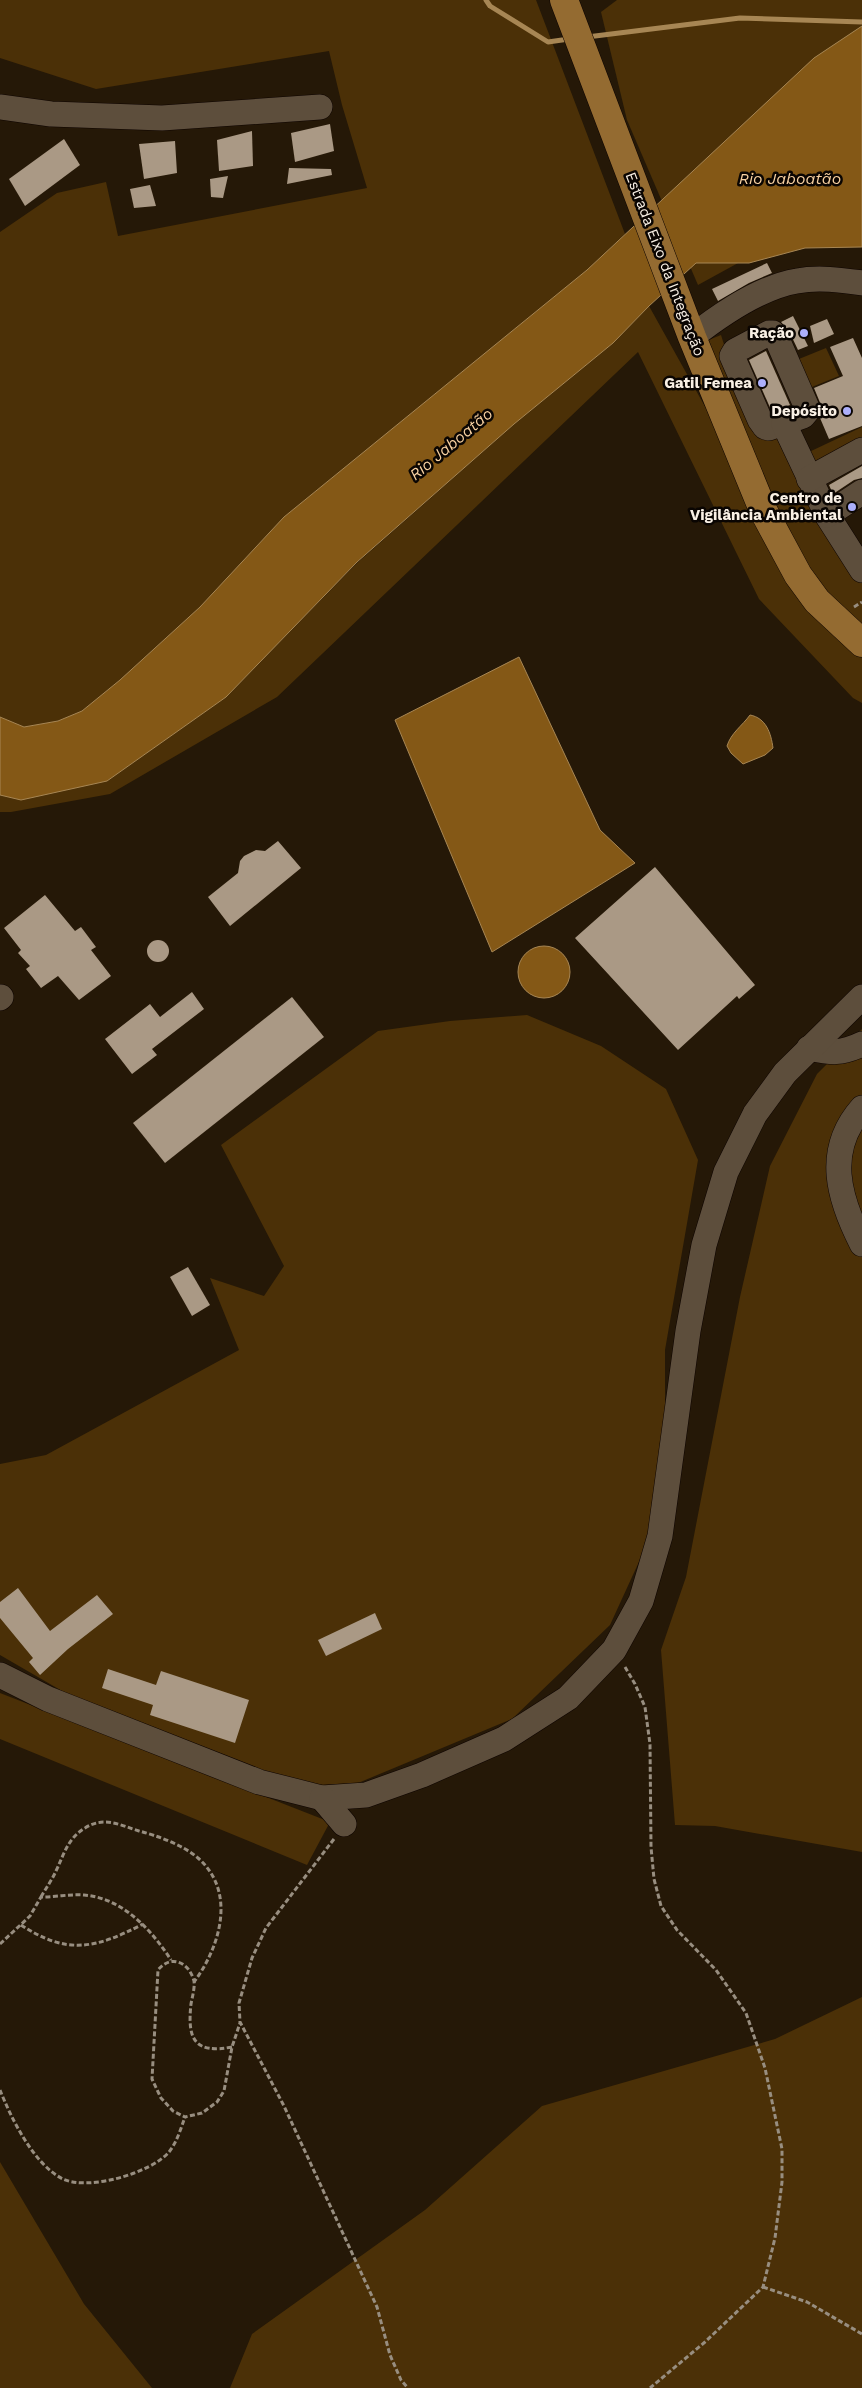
<svg xmlns="http://www.w3.org/2000/svg" width="862" height="2388" viewBox="0 0 862 2388" font-family="'Work Sans',sans-serif">
  <rect width="100%" height="100%" fill="#251807"/>
  <g fill="#4b3007">
    <path d="M0,0H536L625,234L587,270L284,517L200,607L120,680L82,711L58,721L24,727L0,717V232L57,193L106,182L118,236L367,188L342,105L329,51L96,89L0,58Z"/>
    <path d="M617,0H862V195L698,285L627,120L601,12Z"/>
    <path d="M649,306L782,545L862,643V703L853,698L759,599L638,352L277,697L110,794L11,812H0V794L107,781L226,697L357,563L514,424L613,343Z"/>
    <path d="M721,335L727,354L862,580V628L830,600L791,539L701,343Z"/>
    <path d="M826,348L839,376L807,389L794,361Z"/>
    <path d="M862,427V448L816,474L809,452Z"/>
    <path d="M527,1015L601,1046L666,1089L698,1160L665,1350V1505L610,1625L512,1719L358,1783L278,1787L69,1695L0,1655V1464L46,1455L239,1350L210,1278L264,1296L284,1266L221,1145L378,1031L450,1021Z"/>
    <path d="M862,1029V1852L715,1826L675,1825L661,1650L686,1577L740,1297L770,1166L817,1074Z"/>
    <path d="M0,1693L330,1822L307,1865L0,1739Z"/>
    <path d="M862,1997V2388H230L252,2334L425,2210L542,2106L775,2039Z"/>
    <path d="M0,2162L84,2304L152,2388H0Z"/>
  </g>
  <g fill="#845816" stroke="#a78654">
    <path d="M862,26V247L805,248L749,263H696L649,306L613,343L514,424L357,562L226,697L107,781L21,800L0,795V717L24,727L58,721L82,711L120,680L200,607L284,517L587,270L814,58Z"/>
    <path d="M519,657L600,830L635,863L492,952L395,720Z"/>
    <path d="M750,715C766,718 771,733 773,748L765,755L743,764L731,753L727,746C731,733 742,726 750,715Z"/>
    <circle cx="544" cy="972" r="26"/>
  </g>
  <g fill="none" stroke-linecap="round" stroke-linejoin="round">
    <g stroke="#a78654" stroke-width="5">
      <path d="M486,0L490,6L548,42L569,39"/>
      <path d="M587,37L740,18L862,22"/>
    </g>
  </g>
  <g fill="#aa9985">
    <path d="M330,124L334,151L295,162L291,133Z"/>
    <path d="M252,131L253,166L219,171L217,140Z"/>
    <path d="M64,139L80,165L25,206L9,179Z"/>
    <path d="M175,141L177,173L144,179L139,144Z"/>
    <path d="M289,168L331,169L332,175L287,184Z"/>
    <path d="M228,176L223,198L211,197L210,179Z"/>
    <path d="M150,185L156,206L134,208L130,189Z"/>
    <path d="M767,263L772,273L749,283L718,301L712,289Z"/>
    <path d="M793,316L808,346L798,350L789,331L781,322Z"/>
    <path d="M827,319L834,334L814,343L810,326Z"/>
    <path d="M853,338L862,358V426L829,439L820,418L822,412L821,405L814,388L843,376L830,347Z"/>
    <path d="M766,351L790,405L772,412L749,360Z"/>
    <path d="M862,466V478L854,480L833,494L829,485Z"/>
    <path d="M278,841L301,868L230,926L208,897L238,873L240,861L244,856L256,850L265,851Z"/>
    <path d="M655,867L755,985L739,999L737,996L678,1050L575,938Z"/>
    <path d="M45,895L75,931L81,927L96,947L91,950L111,976L79,1000L58,976L41,988L26,969L30,966L18,953L21,950L4,928Z"/>
    <circle cx="158" cy="951" r="11"/>
    <path d="M192,992L204,1009L152,1049L157,1055L132,1074L105,1039L150,1004L160,1017Z"/>
    <path d="M292,997L324,1037L165,1163L133,1123Z"/>
    <path d="M188,1267L210,1305L192,1316L170,1277Z"/>
    <path d="M18,1588L50,1631L97,1595L113,1614L68,1649L40,1675L29,1662L33,1658L0,1618V1602Z"/>
    <path d="M375,1613L382,1629L326,1656L318,1640Z"/>
    <path d="M108,1669L156,1685L161,1671L249,1700L235,1743L150,1715L153,1705L102,1688Z"/>
  </g>
  <g fill="none" stroke-linecap="round" stroke-linejoin="round">
    <defs>
      <g id="minor">
        <path d="M0,107L51,114L162,118L320,107"/>
        <path d="M769,333H773L777,339L808,410L803,416L769,428L765,427L760,420L732,356L735,351Z"/>
        <path d="M692,337C720,315 761,287 797,281C818,277 841,280 862,283"/>
        <path d="M784,424L827,515L862,570"/>
        <path d="M809,479L862,450"/>
        <path d="M827,515L862,492"/>
        <path d="M0,998L1,997"/>
        <path d="M809,1048C832,1053 841,1054 862,1044"/>
        <path d="M862,1108C824,1151 839,1199 862,1244"/>
        <path d="M0,1675L48,1699L259,1782L322,1798L366,1795L422,1775L504,1739L568,1698L614,1650L641,1601L660,1536L688,1331L704,1245L726,1172L755,1114L785,1073L862,997"/>
        <path d="M322,1798L344,1824"/>
      </g>
      <path id="major" d="M564,0L692,337L763,510L798,575L817,601L862,643"/>
    </defs>
    <use href="#minor" stroke="#0e0400" stroke-width="26"/>
    <use href="#major" stroke="#0e0400" stroke-width="29"/>
    <g stroke="#988e80" stroke-width="3" stroke-dasharray="5 2.5" stroke-linecap="butt">
      <path d="M854,607L862,602"/>
      <path d="M625,1667L635,1684L645,1707L650,1744L651,1847L654,1879L661,1906L677,1930L716,1970L746,2013L765,2068L782,2149V2182L775,2238L763,2287L705,2342L650,2388"/>
      <path d="M334,1839L266,1928L252,1958L239,2003L240,2022L284,2106L377,2307L390,2355L401,2380L408,2388"/>
      <path d="M41,1897C46,1888 52,1880 56,1871C64,1854 68,1838 85,1828C104,1816 120,1825 139,1831C158,1836 183,1845 198,1858C237,1892 220,1947 194,1982"/>
      <path d="M21,1925C67,1955 95,1949 143,1924"/>
      <path d="M0,1944L30,1916L41,1897C55,1897 70,1894 84,1895C122,1898 151,1929 171,1960"/>
      <path d="M232,2047C195,2054 187,2040 191,2004C192,1998 195,1988 194,1981C189,1962 171,1954 158,1970L152,2079L161,2098L173,2111L185,2117L202,2113L217,2102L224,2091L232,2047L240,2023"/>
      <path d="M0,2090C11,2118 34,2165 63,2179C89,2191 151,2173 169,2152C177,2142 181,2128 185,2117"/>
      <path d="M763,2287L807,2302L862,2334"/>
    </g>
    <use href="#minor" stroke="#5d4e3c" stroke-width="25"/>
    <use href="#major" stroke="#946b31" stroke-width="28"/>
  </g>
  <g fill="#acaffb" stroke="#0a0502" stroke-width="2">
    <circle cx="804" cy="333" r="5"/>
    <circle cx="762" cy="383" r="5"/>
    <circle cx="847" cy="411" r="5"/>
    <circle cx="852" cy="507" r="5"/>
  </g>
  <g text-anchor="middle" dominant-baseline="central" stroke-width="5" stroke-linejoin="round" paint-order="stroke">
    <g font-size="15" fill="#f9f0e5" stroke="#0a0502">
      <text transform="translate(665 264) rotate(69)">Estrada Eixo da Integração</text>
    </g>
    <g font-size="15" font-weight="bold" fill="#f9f0e5" stroke="#0a0502" text-anchor="end">
      <text x="794" y="333">Ração</text>
      <text x="752" y="383">Gatil Femea</text>
      <text x="837" y="411">Depósito</text>
      <text x="842" y="498">Centro de<tspan x="842" dy="17">Vigilância Ambiental</tspan></text>
    </g>
    <g font-size="16" font-style="italic" fill="#f8d1a1" stroke="#0a0502">
      <text x="790" y="178">Rio Jaboatão</text>
      <text transform="translate(451 444) rotate(-40)">Rio Jaboatão</text>
    </g>
  </g>
</svg>
